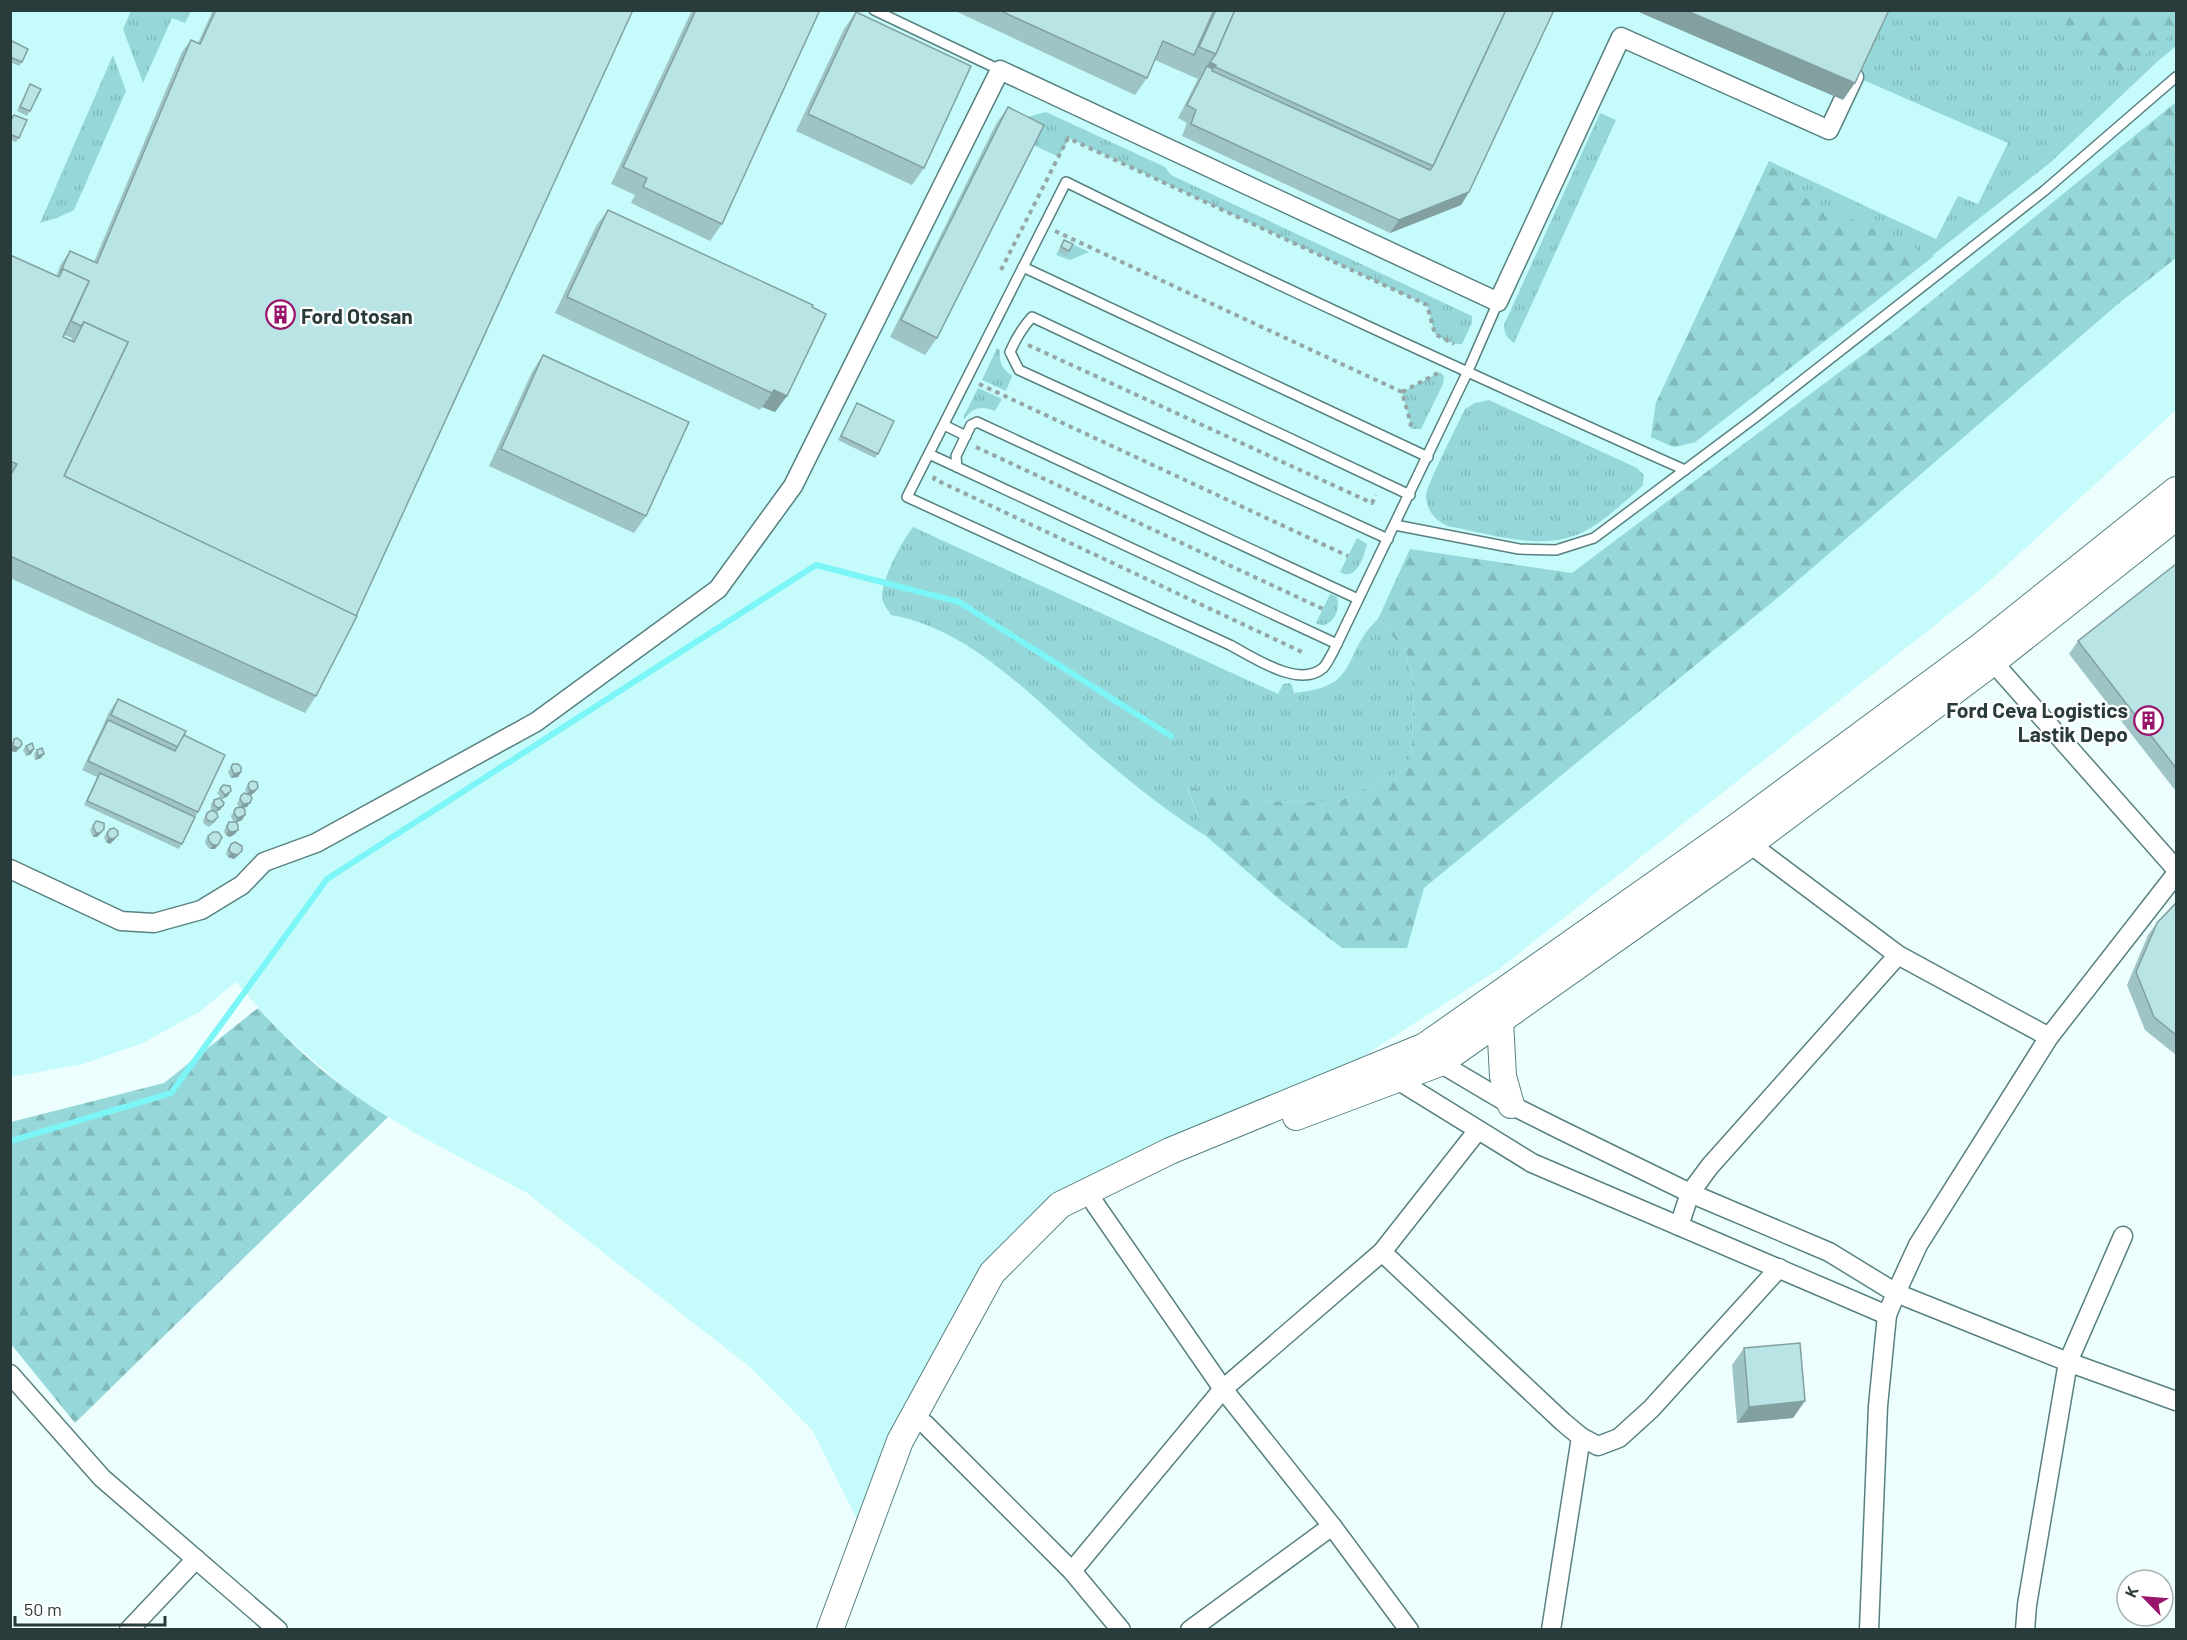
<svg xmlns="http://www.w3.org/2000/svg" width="2187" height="1640" viewBox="0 0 2187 1640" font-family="Barlow,sans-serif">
  <defs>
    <pattern id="grass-tufts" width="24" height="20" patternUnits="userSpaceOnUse" patternTransform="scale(1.5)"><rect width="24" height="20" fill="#96d8d9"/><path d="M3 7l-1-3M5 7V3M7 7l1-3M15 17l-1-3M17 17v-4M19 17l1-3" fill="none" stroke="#81babb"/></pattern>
    <pattern id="forest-firs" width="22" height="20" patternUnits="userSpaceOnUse" patternTransform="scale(1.5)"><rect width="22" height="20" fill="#96d8d9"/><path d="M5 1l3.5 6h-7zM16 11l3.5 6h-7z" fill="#81babb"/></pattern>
  </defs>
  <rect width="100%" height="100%" fill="#edfefe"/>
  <path fill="#c5fbfb" d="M11,11H2176V410L1982,588L1499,969L1351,1064L1060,1205L992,1273L866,1537L813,1431L750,1367L527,1193L415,1133L358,1099L278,1030L236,982L199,1012L143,1043L83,1064L11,1077Z"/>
  <g fill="url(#grass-tufts)">
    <path d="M131,11H191L185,23L172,18L143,83L123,29Z"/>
    <path d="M1885,11H2176V46L2157,62L2051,162L1695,442L1674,447L1651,437L1656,403L1769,161L1936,239L1958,196L1978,204L2008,143L1854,76Z"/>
    <path d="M113,55L126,91L74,210L57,218L40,223Z"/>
    <path d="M1046,112L1165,167L1171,175L1472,316V323L1462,344C1453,346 1443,339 1435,334L1427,305L1069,138L1059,157L1031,144L1020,119Z"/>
    <path d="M1600,113L1616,120L1514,343C1507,338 1504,334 1504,325Z"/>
    <path d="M1072,244L1089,252L1070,260L1056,255L1058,251Z"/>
    <path d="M997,348L1000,350C999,363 1002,368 1012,376L1006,391L982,380Z"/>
    <path d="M1440,372L1444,376L1443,384L1421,429H1412L1402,392Z"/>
    <path d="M978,388L1002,399L995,411C982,406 973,406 965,419L963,418Z"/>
    <path d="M1489,400L1637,468L1644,475L1643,485L1637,491C1622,504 1606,519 1589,529C1547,554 1492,534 1447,526C1435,520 1427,511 1426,497C1425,488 1459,422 1465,409L1475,403Z"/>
    <path d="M913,527L1278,694L1283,684L1289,683L1292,685L1294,693C1362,687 1340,655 1378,619L1406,652L1414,690L1411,766L1337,802L1254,801L1187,788L1206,836C1166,811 1129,781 1093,750C1035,700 970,628 891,615C888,610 883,604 882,598C881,580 902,541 913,527Z"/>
    <path d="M1357,538L1367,544C1364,557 1356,582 1340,572Z"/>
    <path d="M1330,594L1336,596C1343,607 1331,632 1316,623Z"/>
  </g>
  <g fill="url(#forest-firs)">
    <path d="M2046,11H2176V31L2120,74Z"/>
    <path d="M2176,102V258L2118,304L1781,595L1424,888L1407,948H1342L1279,899L1206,836L1187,787L1254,801L1337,802L1411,766L1414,690L1406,652L1378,619L1410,549L1572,573L1897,329Z"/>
    <path d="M1769,161L1805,198L1934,256L1695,442L1674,447L1651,437L1656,403Z"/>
    <path d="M258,1008C295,1050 340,1088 388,1117L75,1423L11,1344V1122L164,1083Z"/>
  </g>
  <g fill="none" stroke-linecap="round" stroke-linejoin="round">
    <path stroke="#7cf5f7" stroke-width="6" d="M10,1141L171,1093L327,879L816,565L959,602L1171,736"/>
    <defs>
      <g id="service">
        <path d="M874,10L1000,70"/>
        <path d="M1023,267L1428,457"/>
        <path d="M1498,302L1467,373L1333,652C1330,657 1327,664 1323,668C1299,689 1253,657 1230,645L907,497L1066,182C1270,283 1477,377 1685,470"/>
        <path d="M944,425L966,436"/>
        <path d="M929,454L957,467"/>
        <path d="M1395,525L1519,549L1556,550L1594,538L1757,416L2044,191L2176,77"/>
        <path d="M1388,539L1019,370L1010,352C1016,338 1022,328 1032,317L1410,495"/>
        <path d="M1337,644L957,467L956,456L971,425L977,422L1358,599"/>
      </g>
      <g id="minor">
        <path d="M1993,662L2176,869"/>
        <path d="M1750,844L1898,955L2049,1037"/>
        <path d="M10,869L121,921L154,923L201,910L242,885L264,862L316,843L536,722L718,589L793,486L1000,70L1498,302L1621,37L1829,130L1854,77"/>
        <path d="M1440,1063L1511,1105L1561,1130L1690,1193L1829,1252L1896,1293L2068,1362L2176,1401"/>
        <path d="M1396,1079L1532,1163L1887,1315"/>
        <path d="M1095,1204L1223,1389L1332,1526L1409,1630"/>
        <path d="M1679,1226L1690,1193L1710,1166L1898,955"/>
        <path d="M1382,1252L1563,1422L1581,1437L1598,1446L1619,1438L1651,1409L1779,1268"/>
        <path d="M10,1374L102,1478L278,1630"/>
        <path d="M925,1424L1072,1571L1121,1630"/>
        <path d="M1072,1571L1223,1389L1382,1252L1478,1130"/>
        <path d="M129,1630L196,1559"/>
        <path d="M1190,1630L1332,1526"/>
        <path d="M1551,1630L1581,1437"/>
        <path d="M1869,1630L1878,1406L1887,1315L1896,1293L1918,1245L2049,1037L2176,874"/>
        <path d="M2025,1630L2027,1605L2068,1362L2123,1236"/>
      </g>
      <g id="secondary">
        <path d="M1500,1021L1503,1076L1511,1105"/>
        <path d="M1296,1117L1440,1063L1750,844L1993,662L2176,517"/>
        <path d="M830,1630L900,1441L992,1273L1060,1205L1170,1151L1425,1046L1735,828L1981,646L2176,490"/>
      </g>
    </defs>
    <use href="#service" stroke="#588081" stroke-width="12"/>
    <use href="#minor" stroke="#588081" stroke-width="21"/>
    <use href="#secondary" stroke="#588081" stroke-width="28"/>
    <g stroke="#95a6a6" stroke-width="4" stroke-dasharray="4.5 4.5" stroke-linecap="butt">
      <path d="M1055,231L1402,392L1411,424L1409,429"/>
      <path d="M1001,270L1068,138L1427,305L1435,334L1454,344"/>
      <path d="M1028,345L1372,503L1376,495"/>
      <path d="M979,384L1348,556"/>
      <path d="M1402,392L1438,373"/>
      <path d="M976,447L1323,609"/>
      <path d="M935,476L934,479L1302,652"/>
    </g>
    <use href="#service" stroke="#fff" stroke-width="9"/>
    <use href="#minor" stroke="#fff" stroke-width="18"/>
    <use href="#secondary" stroke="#fff" stroke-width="26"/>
  </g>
  <g fill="#9fc4c5" fill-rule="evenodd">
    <path d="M213,10H633L316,696L305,713L10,578V255L56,276L61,264L70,251L94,262L182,52L191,40L198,43ZM64,335L72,338L71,340L63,337Z"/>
    <path d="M692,10H818L722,224L710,241L631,203L635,195L611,184Z"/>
    <path d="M953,10H1554L1469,192L1461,205L1390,233L1182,136L1187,123L1178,118L1198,79L1155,60L1147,78L1135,95Z"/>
    <path d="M856,12L924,168L912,185L796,131L844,29Z"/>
    <path d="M10,40L22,62L19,66L10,62Z"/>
    <path d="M30,84V111L27,116L17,111Z"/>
    <path d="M1008,107L937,338L925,355L890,337L996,124Z"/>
    <path d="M14,115L19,138L16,142L10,140V120Z"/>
    <path d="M608,210L787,396L775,412L762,407L760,410L555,313L596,226Z"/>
    <path d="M1064,240L1069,251L1066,256L1058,251Z"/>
    <path d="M543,355L646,516L634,533L489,466L532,372Z"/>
    <path d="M857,403L878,454L875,458L838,440Z"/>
    <path d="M2176,564V788L2175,790L2069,654L2078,641Z"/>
    <path d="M118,699L184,735L198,812L179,849L84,805L97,777L82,770L102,728L109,712Z"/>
    <path d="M14,739L22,744L16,752L10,751L11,744Z"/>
    <path d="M26,746L34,749L31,754L26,756L23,750Z"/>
    <path d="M37,750L41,758L35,760L34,754Z"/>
    <path d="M233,764L241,772L238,777L231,778L228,772Z"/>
    <path d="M249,783L255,792L251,795L247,807L243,808L242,820L237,822L235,834L230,837L226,835L224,832L226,826L229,822H234L232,819L231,816L236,808H239L237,804L241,796L247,794L245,790Z"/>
    <path d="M223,785L228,796L222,799L217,793Z"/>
    <path d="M214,800L220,810L215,812L211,809V804Z"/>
    <path d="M207,813L218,817L215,822L209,827L204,824L203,821L204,818Z"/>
    <path d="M96,821L101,833L97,837H93L90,830Z"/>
    <path d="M110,829L115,839L110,844L106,842L104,837Z"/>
    <path d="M208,836L218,845L215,849H210L206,845L205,841Z"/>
    <path d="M231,844L239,855L234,859L228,857L226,854L228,848Z"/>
    <path d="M2176,903V1055L2145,1030L2127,985L2148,935L2157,923Z"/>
    <path d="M1744,1348L1793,1418L1737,1423L1732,1365Z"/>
  </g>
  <g fill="#82a0a0">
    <path d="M1634,10H1685L1855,83L1843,100Z"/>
    <path d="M1210,62L1216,65L1204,81L1207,66Z"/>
    <path d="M1469,192L1461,205L1390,233L1399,220Z"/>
    <path d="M774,390L787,396L775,412L762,407Z"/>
    <path d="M13,746L19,748L16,752L10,751Z"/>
    <path d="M34,749L31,754L26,756L29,752Z"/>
    <path d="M44,754L41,758L35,760L38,756Z"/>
    <path d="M241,772L238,777L231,778L234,774Z"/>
    <path d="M258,788L255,792L251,795H247L250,790Z"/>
    <path d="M231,791L228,796L222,799L225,795Z"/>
    <path d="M250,803L247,807L240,808L243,804Z"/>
    <path d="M223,806L220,810L215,812L218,808Z"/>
    <path d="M245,815L242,820L235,823L238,818Z"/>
    <path d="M104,829L97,837H93L96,833Z"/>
    <path d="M238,830L235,834L230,837L226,835L229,831Z"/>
    <path d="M118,835L115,839L110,844L106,842L109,838Z"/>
    <path d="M213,845H218L215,849H210Z"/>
    <path d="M242,851L234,859L228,857L231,853Z"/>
    <path d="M1805,1401L1793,1418L1737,1423L1749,1407Z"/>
  </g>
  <g fill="#b9e4e5" stroke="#82a0a0" stroke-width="1.5">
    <path d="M216,10H633L356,616L64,476L128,342L84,322L81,326L71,321L89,281L63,269L60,273L70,251L97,263L191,40L200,44Z"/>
    <path d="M696,10H818L819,12L722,224L643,187L647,178L623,167Z"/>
    <path d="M1214,10L1194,55L1163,41L1147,78L1001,11Z"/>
    <path d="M1216,10H1235L1216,54L1199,47Z"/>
    <path d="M1235,10H1506L1433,166L1215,67L1216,65L1210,62L1216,54Z"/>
    <path d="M1506,10H1554L1469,192L1399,220L1191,124L1196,110L1187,105L1207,66L1213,69L1212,71L1430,170L1433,166Z"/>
    <path d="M1685,10H1889L1855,83Z"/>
    <path d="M856,12L971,66L924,168L808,114Z"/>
    <path d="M10,40L28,49L22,62L10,57Z"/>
    <path d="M30,84L41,89L30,111L20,107Z"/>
    <path d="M1008,107L1044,125L937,338L901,320Z"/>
    <path d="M14,115L27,120L19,138L10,134V122Z"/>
    <path d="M608,210L813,305L812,307L826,314L787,396L774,390L772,393L567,297Z"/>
    <path d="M1064,240L1073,244L1069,251L1061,247Z"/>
    <path d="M10,255L59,277L63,269L89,281L63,337L74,342L84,322L128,342L64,476L357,616L316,696L10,556V476L17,464L10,461Z"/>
    <path d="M543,355L689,422L646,516L501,449Z"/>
    <path d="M857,403L894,421L878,454L841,436Z"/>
    <path d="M2176,564V768L2078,641Z"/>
    <path d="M118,699L186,731L178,747L111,715Z"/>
    <path d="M108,720L175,751L184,735L225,755L198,812L88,761Z"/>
    <path d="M17,738L21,741L22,744L19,748L13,746L14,739Z"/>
    <path d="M32,743L34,749L29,752L26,746Z"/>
    <path d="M42,748L44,754L38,756L37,750Z"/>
    <path d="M233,764H238L241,767V772L234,774L231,767Z"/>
    <path d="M100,773L195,817L182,844L87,801Z"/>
    <path d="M252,781L257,782L258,788L254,791L250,790L248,786L249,783Z"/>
    <path d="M223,785L230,786L231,791L225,795L220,789Z"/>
    <path d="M244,793L250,795L252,798L250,803L243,804L240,799L241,796Z"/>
    <path d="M220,798L224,803L223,806L218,808L214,805V800Z"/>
    <path d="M242,807L245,810V815L238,818L235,815L234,811L236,808Z"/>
    <path d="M212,810L217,813L218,817L212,822L207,820L206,817L207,813Z"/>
    <path d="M96,821L104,823V829L100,833H96L93,826Z"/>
    <path d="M229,822H236L238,825V830L233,832L229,831L227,827Z"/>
    <path d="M114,828L118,831V835L113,839L109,838L107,833L110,829Z"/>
    <path d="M213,832H218L222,837L218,845H213L209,841L208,836Z"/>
    <path d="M235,842L242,846V851L237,855L231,853L229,850L231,844Z"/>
    <path d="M2176,903V1035L2154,1017L2136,972L2157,923Z"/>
    <path d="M1800,1343L1805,1401L1749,1407L1744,1348Z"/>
  </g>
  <defs>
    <symbol id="building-ring" viewBox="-11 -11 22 22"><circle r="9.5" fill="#fff" stroke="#98156b" stroke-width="1.5"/><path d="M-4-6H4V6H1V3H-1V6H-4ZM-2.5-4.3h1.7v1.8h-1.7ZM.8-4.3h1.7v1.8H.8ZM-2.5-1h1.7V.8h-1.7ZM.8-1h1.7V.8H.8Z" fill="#98156b"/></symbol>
  </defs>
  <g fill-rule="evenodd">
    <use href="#building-ring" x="264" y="298" width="33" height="33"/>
    <use href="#building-ring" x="2132" y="704" width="33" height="33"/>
  </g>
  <g text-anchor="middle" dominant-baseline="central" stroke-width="4.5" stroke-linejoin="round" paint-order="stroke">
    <g font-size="21" font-weight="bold" fill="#2a3b3b" stroke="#fff" text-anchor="start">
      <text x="301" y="315">Ford Otosan</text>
      <text x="2128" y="709" text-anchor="end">Ford Ceva Logistics<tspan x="2128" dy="24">Lastik Depo</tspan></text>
    </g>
  </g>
  <rect width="2187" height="1640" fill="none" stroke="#2a3b3b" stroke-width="24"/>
  <g transform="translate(2145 1598) rotate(295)"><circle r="28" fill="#ffffff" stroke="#aab1b1" stroke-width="1.5"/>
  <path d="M0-4.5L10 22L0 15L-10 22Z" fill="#98156b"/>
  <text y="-9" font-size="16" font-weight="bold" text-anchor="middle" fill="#2a3b3b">K</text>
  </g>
  <path d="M15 1616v9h150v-9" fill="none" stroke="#2a3b3b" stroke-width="3"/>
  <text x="24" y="1616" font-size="18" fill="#2a3b3b" stroke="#ffffff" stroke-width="4.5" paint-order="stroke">50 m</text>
</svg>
